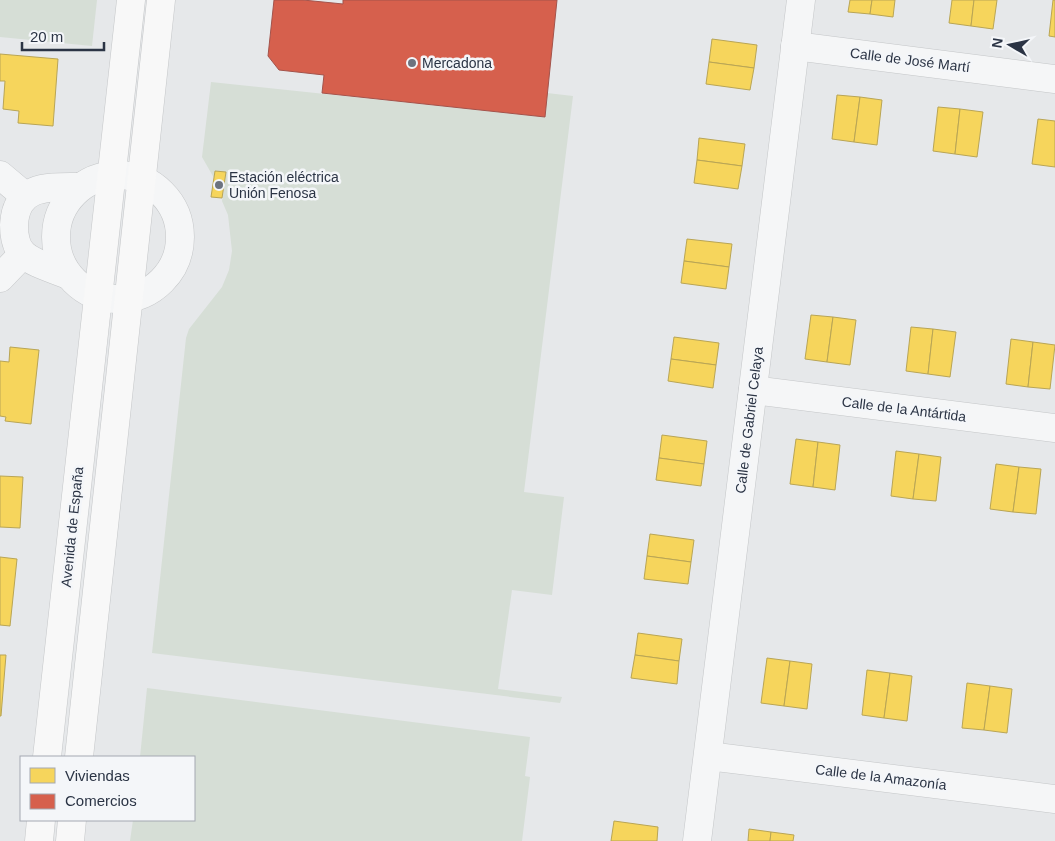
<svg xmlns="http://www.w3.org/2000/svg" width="1055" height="841" viewBox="0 0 1055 841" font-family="Helvetica,sans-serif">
  <rect width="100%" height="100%" fill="#e6e8ea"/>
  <g fill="#d6ded6">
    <path d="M0,0H97L92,46L0,37Z"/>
    <path d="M211,82L544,117L547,93L573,96L524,492L564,497L552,595L512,590L498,689L562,697L560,703L152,653L186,338L189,329L222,287L229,270L232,251L228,215L222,201L226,172L215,171L214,178L202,157Z"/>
    <path d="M147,688L530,737L525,776L530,777L522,841H130L133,820H194V757H140Z"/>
  </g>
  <g fill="#f6d55c" stroke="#b9a555">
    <path d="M850,0H872L870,14L848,12Z"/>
    <path d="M872,0H895L893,17L870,14Z"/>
    <path d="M952,0H974L971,26L949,23Z"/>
    <path d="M974,0H997L993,29L971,26Z"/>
    <path d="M1053,0H1055V37L1049,36Z"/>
    <path d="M712,39L757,45L754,68L709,62Z"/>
    <path d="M0,54L58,59L53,126L18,123L19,111L3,109L5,81H0Z"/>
    <path d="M709,62L754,68L750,90L706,84Z"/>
    <path d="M837,95L860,97L854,142L832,139Z"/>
    <path d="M860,97L882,100L877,145L854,142Z"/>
    <path d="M938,107L960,109L955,154L933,151Z"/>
    <path d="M960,109L983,112L977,157L955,154Z"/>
    <path d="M1038,119L1055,121V167L1032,164Z"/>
    <path d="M699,138L745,144L742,166L697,160Z"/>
    <path d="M697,160L742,166L738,189L694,183Z"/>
    <path d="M215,171L226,172L222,198L211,197Z"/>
    <path d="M687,239L732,244L729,267L684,261Z"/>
    <path d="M684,261L729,267L726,289L681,283Z"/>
    <path d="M811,315L833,317L827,362L805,359Z"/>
    <path d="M833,317L856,320L850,365L827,362Z"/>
    <path d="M911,327L933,329L928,374L906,371Z"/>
    <path d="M933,329L956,332L950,377L928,374Z"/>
    <path d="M674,337L719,343L716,365L671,359Z"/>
    <path d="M1011,339L1033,342L1028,387L1006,384Z"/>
    <path d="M1033,342L1055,345L1050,389L1028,387Z"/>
    <path d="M10,347L39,350L31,424L5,421L6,417L0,416V361L9,362Z"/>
    <path d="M671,359L716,365L713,388L668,381Z"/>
    <path d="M662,435L707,441L704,464L659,458Z"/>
    <path d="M796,439L818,442L813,487L790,484Z"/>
    <path d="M818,442L840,445L835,490L813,487Z"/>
    <path d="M896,451L919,454L913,499L891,496Z"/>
    <path d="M919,454L941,457L936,501L913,499Z"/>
    <path d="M659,458L704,464L701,486L656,480Z"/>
    <path d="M996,464L1019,467L1013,512L990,509Z"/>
    <path d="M1019,467L1041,469L1036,514L1013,512Z"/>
    <path d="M0,476L23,477L20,528L0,527Z"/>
    <path d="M650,534L694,540L691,562L647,556Z"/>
    <path d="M647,556L691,562L688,584L644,579Z"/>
    <path d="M0,557L17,559L10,626L0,625Z"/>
    <path d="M638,633L682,639L679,661L635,655Z"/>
    <path d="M0,655H6L1,716H0Z"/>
    <path d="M635,655L679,661L677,684L631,678Z"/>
    <path d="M767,658L790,661L784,706L761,703Z"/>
    <path d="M790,661L812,664L807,709L784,706Z"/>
    <path d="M867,670L890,673L884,718L862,715Z"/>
    <path d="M890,673L912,676L907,721L884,718Z"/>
    <path d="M967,683L990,686L984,730L962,728Z"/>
    <path d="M990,686L1012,689L1007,733L984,730Z"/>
    <path d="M614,821L658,827L657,841H611Z"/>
    <path d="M749,829L771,832L770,841H748Z"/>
    <path d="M771,832L794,835L793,841H770Z"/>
  </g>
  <path fill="#d6604d" stroke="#a3534b" d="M274,0H303L343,4V0H557L545,117L322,93L324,75L279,70L268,56Z"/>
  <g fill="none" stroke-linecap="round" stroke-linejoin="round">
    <defs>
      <g id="street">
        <path d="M795,46L1055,79"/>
        <circle cx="118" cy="237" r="62"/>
        <path d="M0,175L25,196"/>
        <path d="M68,275C54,269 34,264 23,254C15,246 14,235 14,225C16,184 49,187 80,187"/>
        <path d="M0,278L23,254"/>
        <path d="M753,390L1055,428"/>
        <path d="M708,756L1055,799"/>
        <path d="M697,841L801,0"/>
      </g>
      <g id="secondary">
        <path d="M47,757L131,0"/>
        <path d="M79,757L161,0"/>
        <path d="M39,841L41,820"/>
        <path d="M70,841L72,820"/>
      </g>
    </defs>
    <use href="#street" stroke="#c4c6c8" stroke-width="29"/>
    <use href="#secondary" stroke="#c4c6c8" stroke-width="29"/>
    <use href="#street" stroke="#f5f6f7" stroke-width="28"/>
    <use href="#secondary" stroke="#f8f8f8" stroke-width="28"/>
  </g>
  <g fill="#6c737f" stroke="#f4f6f9" stroke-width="2">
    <circle cx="412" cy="63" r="5"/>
    <circle cx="219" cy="185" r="5"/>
  </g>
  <g text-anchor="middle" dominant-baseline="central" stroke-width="5" stroke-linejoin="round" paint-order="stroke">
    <g font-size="14" fill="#2b3445" stroke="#f4f6f9">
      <text transform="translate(910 60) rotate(7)">Calle de José Martí</text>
      <text transform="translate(904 409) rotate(7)">Calle de la Antártida</text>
      <text transform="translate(749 420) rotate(-83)">Calle de Gabriel Celaya</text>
      <text transform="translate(72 527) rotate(-84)">Avenida de España</text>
      <text transform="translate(881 777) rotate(7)">Calle de la Amazonía</text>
    </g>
    <g font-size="14" fill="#2b3445" stroke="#f4f6f9" text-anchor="start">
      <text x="422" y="63">Mercadona</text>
      <text x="229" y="177">Estación eléctrica<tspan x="229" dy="16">Unión Fenosa</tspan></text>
    </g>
  </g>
  <rect x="20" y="756" width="175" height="65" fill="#f4f6f9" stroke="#a4a8b1"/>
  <rect x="30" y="768" width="25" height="15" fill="#f6d55c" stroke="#a4a8b1"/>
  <text x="65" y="781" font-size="15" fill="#2b3445">Viviendas</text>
  <rect x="30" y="794" width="25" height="15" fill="#d6604d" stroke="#a4a8b1"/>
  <text x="65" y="806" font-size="15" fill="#2b3445">Comercios</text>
  <g transform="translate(1010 45) rotate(279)" stroke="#f4f6f9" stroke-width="4" paint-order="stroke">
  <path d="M0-4L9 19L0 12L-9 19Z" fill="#2b3445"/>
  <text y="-8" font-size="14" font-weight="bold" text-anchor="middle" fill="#2b3445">N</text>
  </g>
  <path d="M22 42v8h82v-8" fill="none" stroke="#2b3445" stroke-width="2.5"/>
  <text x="30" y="42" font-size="15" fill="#2b3445" stroke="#f4f6f9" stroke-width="4" paint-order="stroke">20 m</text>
</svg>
